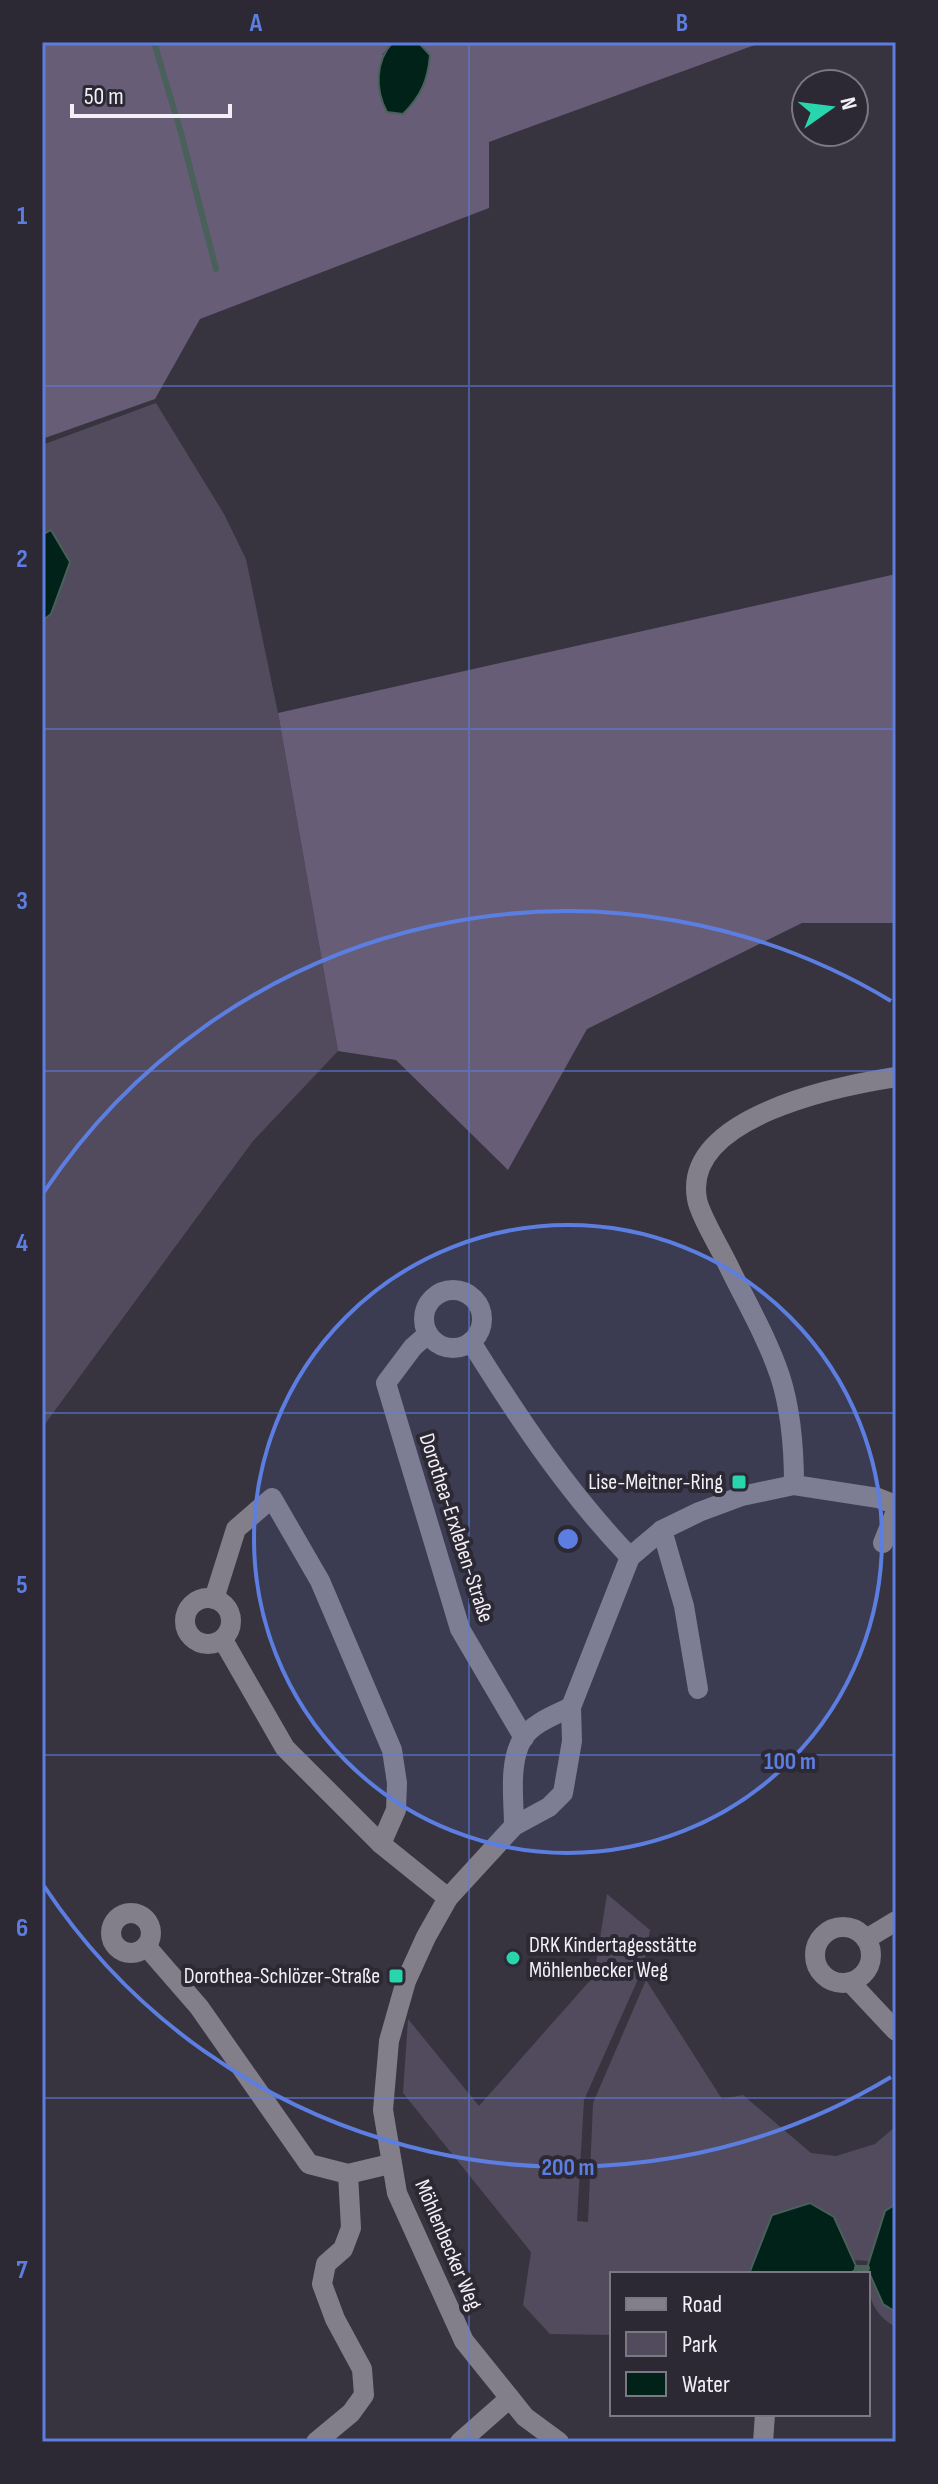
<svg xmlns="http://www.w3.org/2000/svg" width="938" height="2484" viewBox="0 0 938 2484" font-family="'Sofia Sans Condensed',sans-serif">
  <rect width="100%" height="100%" fill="#37333f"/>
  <g fill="#524b5e">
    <path d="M156,403L224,514L246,559L278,713L338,1051L253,1141L42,1428V445Z"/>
    <path d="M607,1894L650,1930L643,1968L584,2100L577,2221L588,2222L593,2103L646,1980L722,2099L743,2095L811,2153L836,2156L875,2144L896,2126V2204L885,2211L869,2261L853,2260L772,2215L749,2274H612V2335L550,2334L523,2305L531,2252L403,2093L408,2019L479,2106L594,1976Z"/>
    <path d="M868,2274L883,2304L896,2312V2327C874,2315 868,2299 868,2274Z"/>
  </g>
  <g fill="#675d77">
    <path d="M42,42H393L382,55H430L418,42H763L489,142V208L200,319L155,399L42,439Z"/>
    <path d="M896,574V923H802L587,1029L508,1170L396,1060L338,1051L278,713Z"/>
  </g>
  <g fill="#012219" stroke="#49605b" stroke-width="2">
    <path d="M393,42H418L430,55C428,80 421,96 403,114L387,112C375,90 375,61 393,42Z"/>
    <path d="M51,530L70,562L51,614L42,621V535Z"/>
    <path d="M810,2203L834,2217L857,2268L850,2274H749L772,2215Z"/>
    <path d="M896,2204V2312L883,2304L867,2268L885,2211Z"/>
  </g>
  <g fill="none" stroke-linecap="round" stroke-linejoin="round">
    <g stroke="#49605b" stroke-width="6">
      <path d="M154,42L181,133L216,269"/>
      <path d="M857,2268H867"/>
    </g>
    <g stroke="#827e8a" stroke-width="20">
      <circle cx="453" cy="1319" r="29"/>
      <path d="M428,1334L413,1347L386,1383L460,1629L524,1738"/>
      <path d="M471,1342C519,1419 567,1491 630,1557"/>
      <path d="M794,1485C794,1450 791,1410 780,1376C768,1340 748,1305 731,1271C724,1255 699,1214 697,1199C682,1117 838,1086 896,1077"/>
      <path d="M662,1530L684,1606L698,1689"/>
      <path d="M883,1543L896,1511"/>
      <circle cx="208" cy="1621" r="23"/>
      <path d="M214,1599L236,1529L272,1498L320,1581L392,1750L397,1783L396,1810L381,1844"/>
      <path d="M223,1640L285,1748L381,1844L448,1898"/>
      <path d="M514,1826C514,1800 508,1762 523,1738C533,1723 555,1715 571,1707"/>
      <circle cx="131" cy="1933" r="20"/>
      <circle cx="843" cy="1955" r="28"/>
      <path d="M866,1939L896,1921"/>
      <path d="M146,1946L199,2007L309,2164L348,2174L390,2164"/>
      <path d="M850,1982L896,2031"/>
      <path d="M316,2442L351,2413L364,2395L362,2369L335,2319L322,2284L326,2264L343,2249L351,2228L348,2174"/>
      <path d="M460,2442L510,2398"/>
      <path d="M559,2442L525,2417L464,2341L397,2193L383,2110L389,2041L406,1981L426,1937L448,1898L514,1826L549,1807L563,1793L572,1741L571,1707L630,1557L662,1530L699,1512L742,1496L794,1485L878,1498L896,1505"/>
      <path d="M763,2442L765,2414"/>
    </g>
  </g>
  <path fill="none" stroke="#5d7ee1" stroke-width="2" stroke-opacity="0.55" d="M469,42V2442M42,386H896M42,729H896M42,1071H896M42,1413H896M42,1755H896M42,2098H896"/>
  <circle cx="568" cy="1539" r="314" fill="#5d7ee1" fill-opacity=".12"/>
  <g fill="none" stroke="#5d7ee1" stroke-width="4">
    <circle cx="568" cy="1539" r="314"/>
    <path d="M891 2077A628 628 0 0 1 44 1886M44 1192A628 628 0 0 1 891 1001"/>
  </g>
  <g fill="#28d5ad" stroke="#2d2934" stroke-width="3">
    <rect x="731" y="1474" width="16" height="16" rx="4"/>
    <circle cx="513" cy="1958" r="8"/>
    <rect x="388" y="1968" width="16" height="16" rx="4"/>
  </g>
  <g text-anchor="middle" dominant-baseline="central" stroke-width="8" stroke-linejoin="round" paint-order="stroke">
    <g font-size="22" fill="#f2eff6" stroke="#2d2934" text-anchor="end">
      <text x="723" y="1482">Lise-Meitner-Ring</text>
      <text x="529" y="1945" text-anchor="start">DRK Kindertagesstätte<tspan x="529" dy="25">Möhlenbecker Weg</tspan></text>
      <text x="380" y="1976">Dorothea-Schlözer-Straße</text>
    </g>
    <g font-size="22" fill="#f2eff6" stroke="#2d2934">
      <text transform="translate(456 1528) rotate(72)">Dorothea-Erxleben-Straße</text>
      <text transform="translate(448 2245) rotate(67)">Möhlenbecker Weg</text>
    </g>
  </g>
  <circle cx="568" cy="1539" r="12" fill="#5d7ee1" stroke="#2d2934" stroke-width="4"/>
  <g font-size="24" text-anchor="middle" font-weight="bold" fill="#5d7ee1" stroke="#2d2934" stroke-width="8" stroke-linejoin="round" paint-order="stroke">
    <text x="790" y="1769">100 m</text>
    <text x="568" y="2175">200 m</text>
  </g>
  <rect width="938" height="2484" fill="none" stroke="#2d2934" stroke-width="88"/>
  <rect x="610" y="2272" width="260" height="144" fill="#2d2934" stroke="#7c7882" stroke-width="2"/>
  <rect x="626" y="2298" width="40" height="12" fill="#827e8a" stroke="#7c7882" stroke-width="2"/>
  <text x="682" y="2312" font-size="24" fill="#f2eff6">Road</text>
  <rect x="626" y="2332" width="40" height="24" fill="#524b5e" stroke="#7c7882" stroke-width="2"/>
  <text x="682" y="2352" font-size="24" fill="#f2eff6">Park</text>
  <rect x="626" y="2372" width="40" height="24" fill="#012219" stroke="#7c7882" stroke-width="2"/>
  <text x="682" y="2392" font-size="24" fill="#f2eff6">Water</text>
  <g transform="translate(830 108) rotate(76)"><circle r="38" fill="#2d2934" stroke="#7c7882" stroke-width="2"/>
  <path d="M0-6L14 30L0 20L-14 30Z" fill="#28d5ad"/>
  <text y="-12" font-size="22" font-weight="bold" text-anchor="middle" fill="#f2eff6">N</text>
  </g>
  <path d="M72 104v12h158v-12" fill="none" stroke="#f2eff6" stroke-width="4"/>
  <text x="84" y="104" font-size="24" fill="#f2eff6" stroke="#2d2934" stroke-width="6" paint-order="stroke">50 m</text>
  <rect x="44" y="44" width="850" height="2396" fill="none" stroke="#5d7ee1" stroke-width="3"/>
  <g font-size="26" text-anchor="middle" font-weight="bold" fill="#5d7ee1">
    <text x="256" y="31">A</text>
    <text x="682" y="31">B</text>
    <text x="22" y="224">1</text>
    <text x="22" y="567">2</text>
    <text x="22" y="909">3</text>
    <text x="22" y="1251">4</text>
    <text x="22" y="1593">5</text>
    <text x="22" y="1936">6</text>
    <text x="22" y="2278">7</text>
  </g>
</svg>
